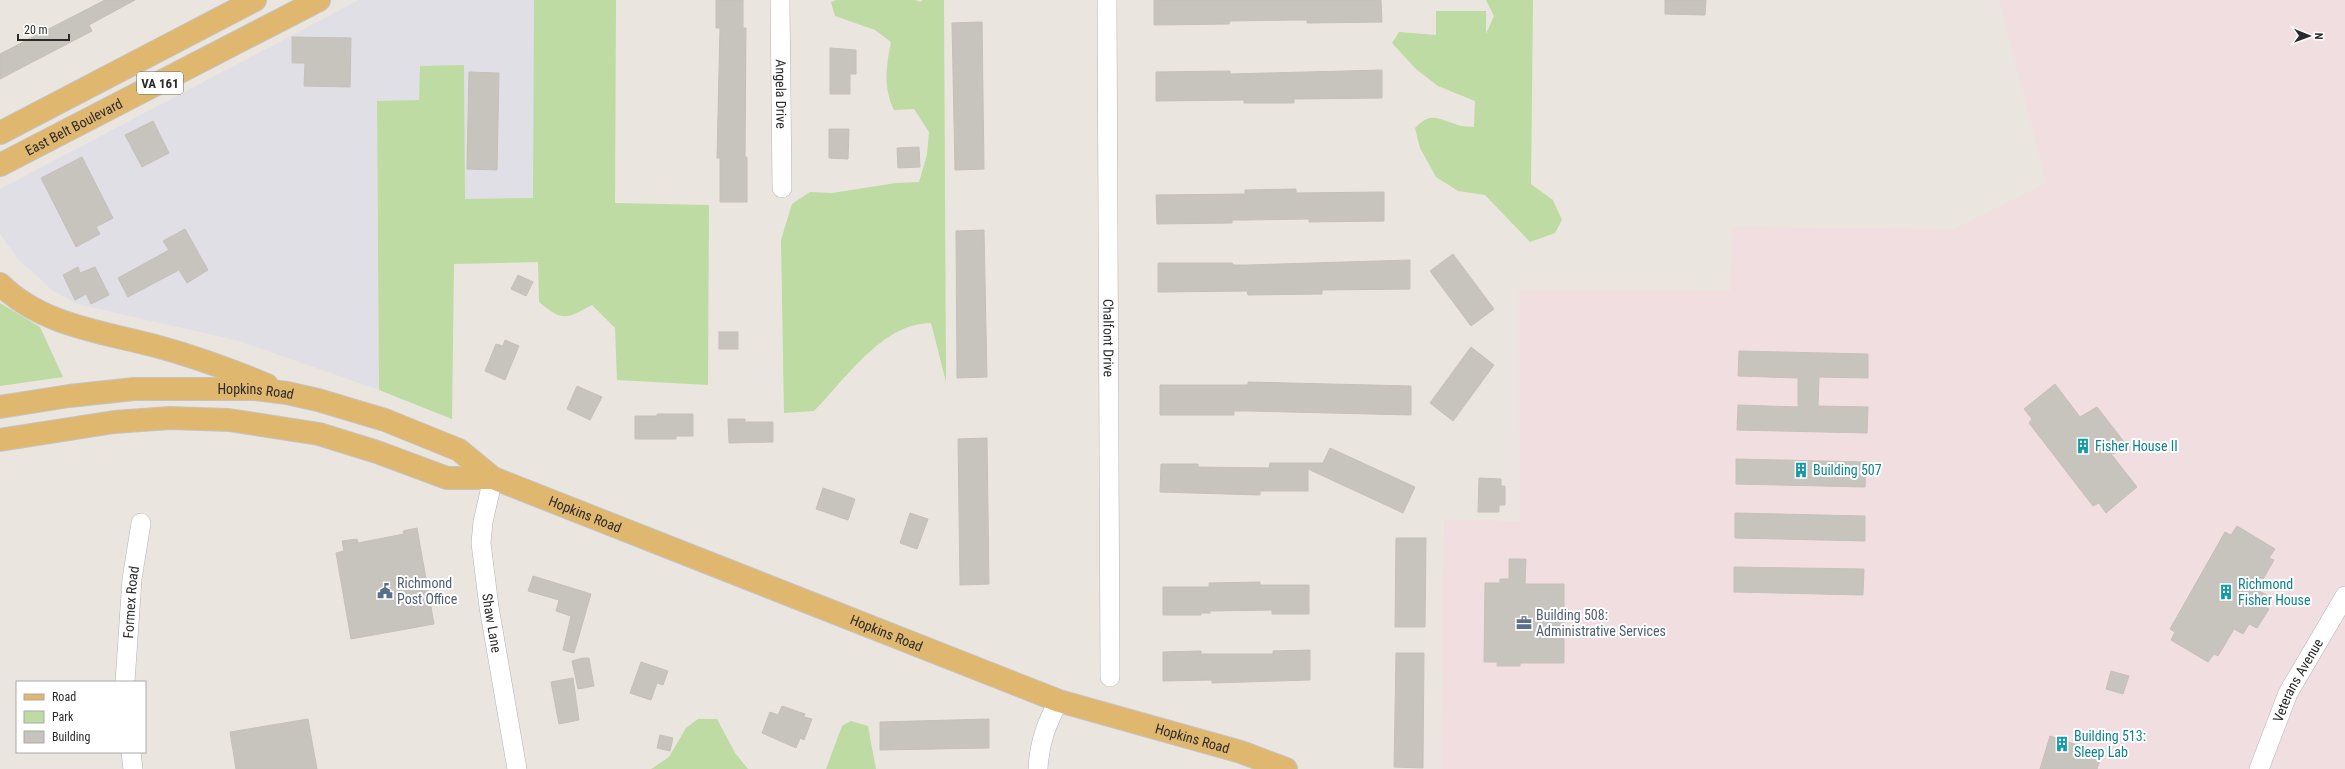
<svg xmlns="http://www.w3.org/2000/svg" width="2345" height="769" viewBox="0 0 2345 769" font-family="'Roboto Condensed',sans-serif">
  <rect width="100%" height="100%" fill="#ebe5df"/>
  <path fill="#e0dfe5" d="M359,0H534V198L465,199L464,65L419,100L377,101L379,390L239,341L77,304L52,290L18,259L0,234V189Z"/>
  <path fill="#f1dee1" d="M1999,0H2345V769H1441L1444,520L1520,521L1519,291L1731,290L1732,227L1954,229L2046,183Z"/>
  <g fill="#bddba2">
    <path d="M534,0H616L615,203L709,205L708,385L617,380L615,328L592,305C566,319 563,322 539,302L538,262L454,264L452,419L379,390L377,101L419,100L420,66L464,65L465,199L533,198Z"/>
    <path d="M836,0H915L920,2L923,0H944L946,382L931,323C882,323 846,379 814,411L784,413L781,240L792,204L810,192L832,193L896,183L919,182L927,155L929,132L914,109L894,110C883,87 886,67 891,42L875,30L835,16L831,2Z"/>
    <path d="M1486,0H1533L1531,184L1553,200L1562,220L1555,233L1530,242L1485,195L1458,191L1436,177L1420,148L1415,128C1430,112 1437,118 1455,124C1460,127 1468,126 1474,127L1475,101L1438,86L1416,69L1392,43L1399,32L1436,35V11H1486V34L1494,16Z"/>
    <path d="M0,303L40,327L63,377L0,386Z"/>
    <path d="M698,719H717L735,753L748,769H651L669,757L686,728Z"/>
    <path d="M851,721L868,726L876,769H826L842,726Z"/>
  </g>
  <g fill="#c7c3bd" stroke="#c7c0b9">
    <path d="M105,0H135L89,25L92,31L0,79V54Z"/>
    <path d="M716,0H743V28H746L745,157H747V202H720V158H717L720,28H716Z"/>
    <path d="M1154,0H1381L1382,22L1307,23V20H1293L1230,21L1229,24L1154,25Z"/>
    <path d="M1665,0H1706L1705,15L1665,14Z"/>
    <path d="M982,22L984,169L955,170L952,23Z"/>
    <path d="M292,37L351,38L350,87L304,86L305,63H292Z"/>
    <path d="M830,48L856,50V74H850V94H830Z"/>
    <path d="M1382,70V98L1294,99V103H1244V100L1156,101V72L1230,71V74Z"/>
    <path d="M469,72L499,73L497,170L467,169Z"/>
    <path d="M153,121L169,153L142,167L125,135Z"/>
    <path d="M829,129H849L848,159L829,158Z"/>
    <path d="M919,147L920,167L898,168L897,148Z"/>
    <path d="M82,157L113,218L96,227L100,234L76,247L41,178Z"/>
    <path d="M1296,189V193L1384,192V221L1309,222V219L1246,220H1232V223L1157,224L1156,195L1245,194V190Z"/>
    <path d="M185,229L208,270L187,283L179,270L128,297L118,278L169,250L163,241Z"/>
    <path d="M984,230L987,377L957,378L956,231Z"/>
    <path d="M1453,254L1494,309L1471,326L1430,271Z"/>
    <path d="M1410,260V289L1322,290V294L1248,295L1247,291L1158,292V263H1232L1233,265H1247Z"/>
    <path d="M78,267L80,273L95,267L109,295L91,304L86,294L75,300L63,275Z"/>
    <path d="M518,275L533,282L526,296L511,289Z"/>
    <rect x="719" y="332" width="19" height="17"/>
    <path d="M505,340L519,346L505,380L485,371L496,344L503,346Z"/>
    <path d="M1471,347L1494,365L1453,421L1430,403Z"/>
    <path d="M1739,351L1868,354V378L1819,377L1818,406L1868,407L1867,433L1737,430L1738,405L1798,407V378L1738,376Z"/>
    <path d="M1248,382L1411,386V415L1248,411H1234V415H1160V385H1248Z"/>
    <path d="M2055,384L2080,417L2097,407L2125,443L2114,450L2116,453L2111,454L2137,487L2106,513L2099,503L2093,506L2029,423L2032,419L2024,409Z"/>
    <path d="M577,386L602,397L590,420L567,409Z"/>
    <path d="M657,414H693V436H676V439H635V416H657Z"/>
    <path d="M728,419H745V422H773V442L729,443Z"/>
    <path d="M987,438L989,584L960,585L958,439Z"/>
    <path d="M1330,448L1415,487L1403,513L1308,469V491H1260V495L1160,492L1161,464H1198V467L1269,468L1270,463H1323Z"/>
    <path d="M1736,459L1866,462L1865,487L1736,484Z"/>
    <path d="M1479,478L1501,479V486H1505V505H1499V512H1478Z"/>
    <path d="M823,488L855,499L848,520L816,509Z"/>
    <path d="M910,513L928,519L917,549L900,543Z"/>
    <path d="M1735,513L1865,516V541L1735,538Z"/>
    <path d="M2237,526L2275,549L2269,558L2274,560L2257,590L2267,595L2261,604L2269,609L2257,628L2249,624L2243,634L2234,629L2218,656L2214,654L2208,662L2171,640L2175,632L2170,629L2225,532L2231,535Z"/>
    <path d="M417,528L434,624L351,639L336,553L344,551L342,541L357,539L358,543L404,534L403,531Z"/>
    <path d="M1396,538H1426L1425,627H1395Z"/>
    <path d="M1509,559H1526L1525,584H1564V663H1520V666H1497V662H1484L1485,583H1500V579H1509Z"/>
    <path d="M1734,567L1864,569L1863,595L1734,592Z"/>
    <path d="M533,576L591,594L574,653L563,650L571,616L556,611L559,600L528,591Z"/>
    <path d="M1260,582V585H1309V614H1272V610L1210,611V613H1201V615H1163V587H1209V583Z"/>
    <path d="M1310,650V680L1212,683V680L1163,681V652L1201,651V654H1273V651Z"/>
    <path d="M1396,653H1424L1423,768L1394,767Z"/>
    <path d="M583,658H589L594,686L578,689L572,661Z"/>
    <path d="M641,662L668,671L663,685L657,683L651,700L630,693Z"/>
    <path d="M2111,671L2129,676L2123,694L2106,689Z"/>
    <path d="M573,678L579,720L559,724L551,682Z"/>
    <path d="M782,706L805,714L804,717L812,719L804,740L800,738L796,748L762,733L770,712L778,715Z"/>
    <path d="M308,719L317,769H236L230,732Z"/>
    <path d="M989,719V748L880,750V722Z"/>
    <path d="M660,735L673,738L670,751L657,748Z"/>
    <path d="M2050,736L2102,753L2097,769H2040Z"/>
  </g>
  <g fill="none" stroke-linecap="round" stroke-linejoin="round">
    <defs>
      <g id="minor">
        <path id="s1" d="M780,0L782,188"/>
        <path id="s2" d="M1107,0L1110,677"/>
        <path id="s3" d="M493,478L483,522L481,543L489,607L517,769"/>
        <path id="s4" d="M125,682L132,579L141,523"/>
        <path d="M131,752L133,769"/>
        <path d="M1038,769C1039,745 1047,721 1059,701"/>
        <path id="s5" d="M2259,769L2288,693L2345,596"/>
      </g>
      <g id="major">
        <path d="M0,133L255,0"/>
        <path id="s6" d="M0,165L319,0"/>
        <path d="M0,284C42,326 104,332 159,347C196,357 231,370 267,385"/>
        <path id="s7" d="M0,407L69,396L134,389H254L287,393L318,400L385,420L459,450L493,478L1059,701L1241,752L1286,769"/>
        <path d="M0,440L114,422L170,418L229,420L319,434L377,452L447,478H493"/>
      </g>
    </defs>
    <use href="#minor" stroke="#b0b3ba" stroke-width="20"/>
    <use href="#major" stroke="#c4c4c4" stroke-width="24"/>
    <use href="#minor" stroke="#fff" stroke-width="19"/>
    <use href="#major" stroke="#e0b76f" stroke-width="22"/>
  </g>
  <defs>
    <symbol id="building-bare" viewBox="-9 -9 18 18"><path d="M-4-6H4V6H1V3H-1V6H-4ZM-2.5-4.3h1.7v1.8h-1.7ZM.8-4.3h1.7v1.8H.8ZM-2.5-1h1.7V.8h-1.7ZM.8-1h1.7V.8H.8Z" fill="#0f9aa8" stroke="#fff" stroke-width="2.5" paint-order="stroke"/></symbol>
    <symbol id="civic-bare" viewBox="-9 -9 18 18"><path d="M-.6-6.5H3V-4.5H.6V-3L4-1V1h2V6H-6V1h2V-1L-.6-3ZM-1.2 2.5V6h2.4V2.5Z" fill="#5c6f8a" stroke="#fff" stroke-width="2.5" paint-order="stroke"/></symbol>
    <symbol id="office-bare" viewBox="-9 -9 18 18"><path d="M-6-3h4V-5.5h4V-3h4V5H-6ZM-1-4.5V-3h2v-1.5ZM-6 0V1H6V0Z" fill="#5c6f8a" stroke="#fff" stroke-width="2.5" paint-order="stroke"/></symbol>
  </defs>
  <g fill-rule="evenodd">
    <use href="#building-bare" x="2072" y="435" width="22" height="22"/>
    <use href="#building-bare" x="1790" y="459" width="22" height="22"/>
    <use href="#civic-bare" x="374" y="580" width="22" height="22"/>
    <use href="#building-bare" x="2215" y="581" width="22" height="22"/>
    <use href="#office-bare" x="1513" y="612" width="22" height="22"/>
    <use href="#building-bare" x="2051" y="733" width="22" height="22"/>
  </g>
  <g text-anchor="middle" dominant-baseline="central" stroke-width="4" stroke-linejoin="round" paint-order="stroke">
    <rect fill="#fff" stroke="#6b6b6b" stroke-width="1" x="137" y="72" width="46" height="22" rx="3"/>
    <g font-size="13" font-weight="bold" fill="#2b2b2b">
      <text x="160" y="83">VA 161</text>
    </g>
    <g font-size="14" fill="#2b2b2b" stroke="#fff">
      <text stroke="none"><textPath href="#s1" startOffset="94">Angela Drive</textPath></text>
      <text stroke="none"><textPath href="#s6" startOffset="83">East Belt Boulevard</textPath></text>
      <text stroke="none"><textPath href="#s2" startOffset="338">Chalfont Drive</textPath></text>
      <text stroke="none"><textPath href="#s7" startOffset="257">Hopkins Road</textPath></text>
      <text stroke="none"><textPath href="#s7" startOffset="613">Hopkins Road</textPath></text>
      <text stroke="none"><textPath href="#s4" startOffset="80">Formex Road</textPath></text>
      <text stroke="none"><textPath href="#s3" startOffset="147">Shaw Lane</textPath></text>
      <text stroke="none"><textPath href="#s7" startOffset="937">Hopkins Road</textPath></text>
      <text stroke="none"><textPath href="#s5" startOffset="97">Veterans Avenue</textPath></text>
      <text stroke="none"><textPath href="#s7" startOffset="1261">Hopkins Road</textPath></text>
    </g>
    <g font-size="14" fill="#0d838f" stroke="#fff" text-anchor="start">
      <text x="2095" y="446">Fisher House II</text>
      <text x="1813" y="470">Building 507</text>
      <text x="2238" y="584">Richmond<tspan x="2238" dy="16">Fisher House</tspan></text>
      <text x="2074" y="736">Building 513:<tspan x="2074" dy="16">Sleep Lab</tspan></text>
    </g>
    <g font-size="14" fill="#4e5e75" stroke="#fff" text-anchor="start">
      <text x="397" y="583">Richmond<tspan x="397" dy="16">Post Office</tspan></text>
      <text x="1536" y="615">Building 508:<tspan x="1536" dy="16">Administrative Services</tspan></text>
    </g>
  </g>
  <rect x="16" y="681" width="130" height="72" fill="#ffffff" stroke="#aaaaaa"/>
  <rect x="24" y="694" width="20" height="6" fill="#e0b76f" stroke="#aaaaaa"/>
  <text x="52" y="701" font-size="12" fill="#2b2b2b">Road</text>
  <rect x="24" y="711" width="20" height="12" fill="#bddba2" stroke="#aaaaaa"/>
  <text x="52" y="721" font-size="12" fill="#2b2b2b">Park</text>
  <rect x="24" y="731" width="20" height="12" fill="#c7c3bd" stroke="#aaaaaa"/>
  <text x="52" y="741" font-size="12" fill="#2b2b2b">Building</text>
  <g transform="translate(2309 36) rotate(91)" stroke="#ffffff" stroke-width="3" paint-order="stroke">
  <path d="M0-3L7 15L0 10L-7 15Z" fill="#2b2b2b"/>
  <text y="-6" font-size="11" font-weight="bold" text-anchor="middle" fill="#2b2b2b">N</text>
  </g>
  <path d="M18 34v6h51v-6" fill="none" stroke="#2b2b2b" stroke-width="2"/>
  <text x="24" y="34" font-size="12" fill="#2b2b2b" stroke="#ffffff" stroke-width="3" paint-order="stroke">20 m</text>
</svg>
